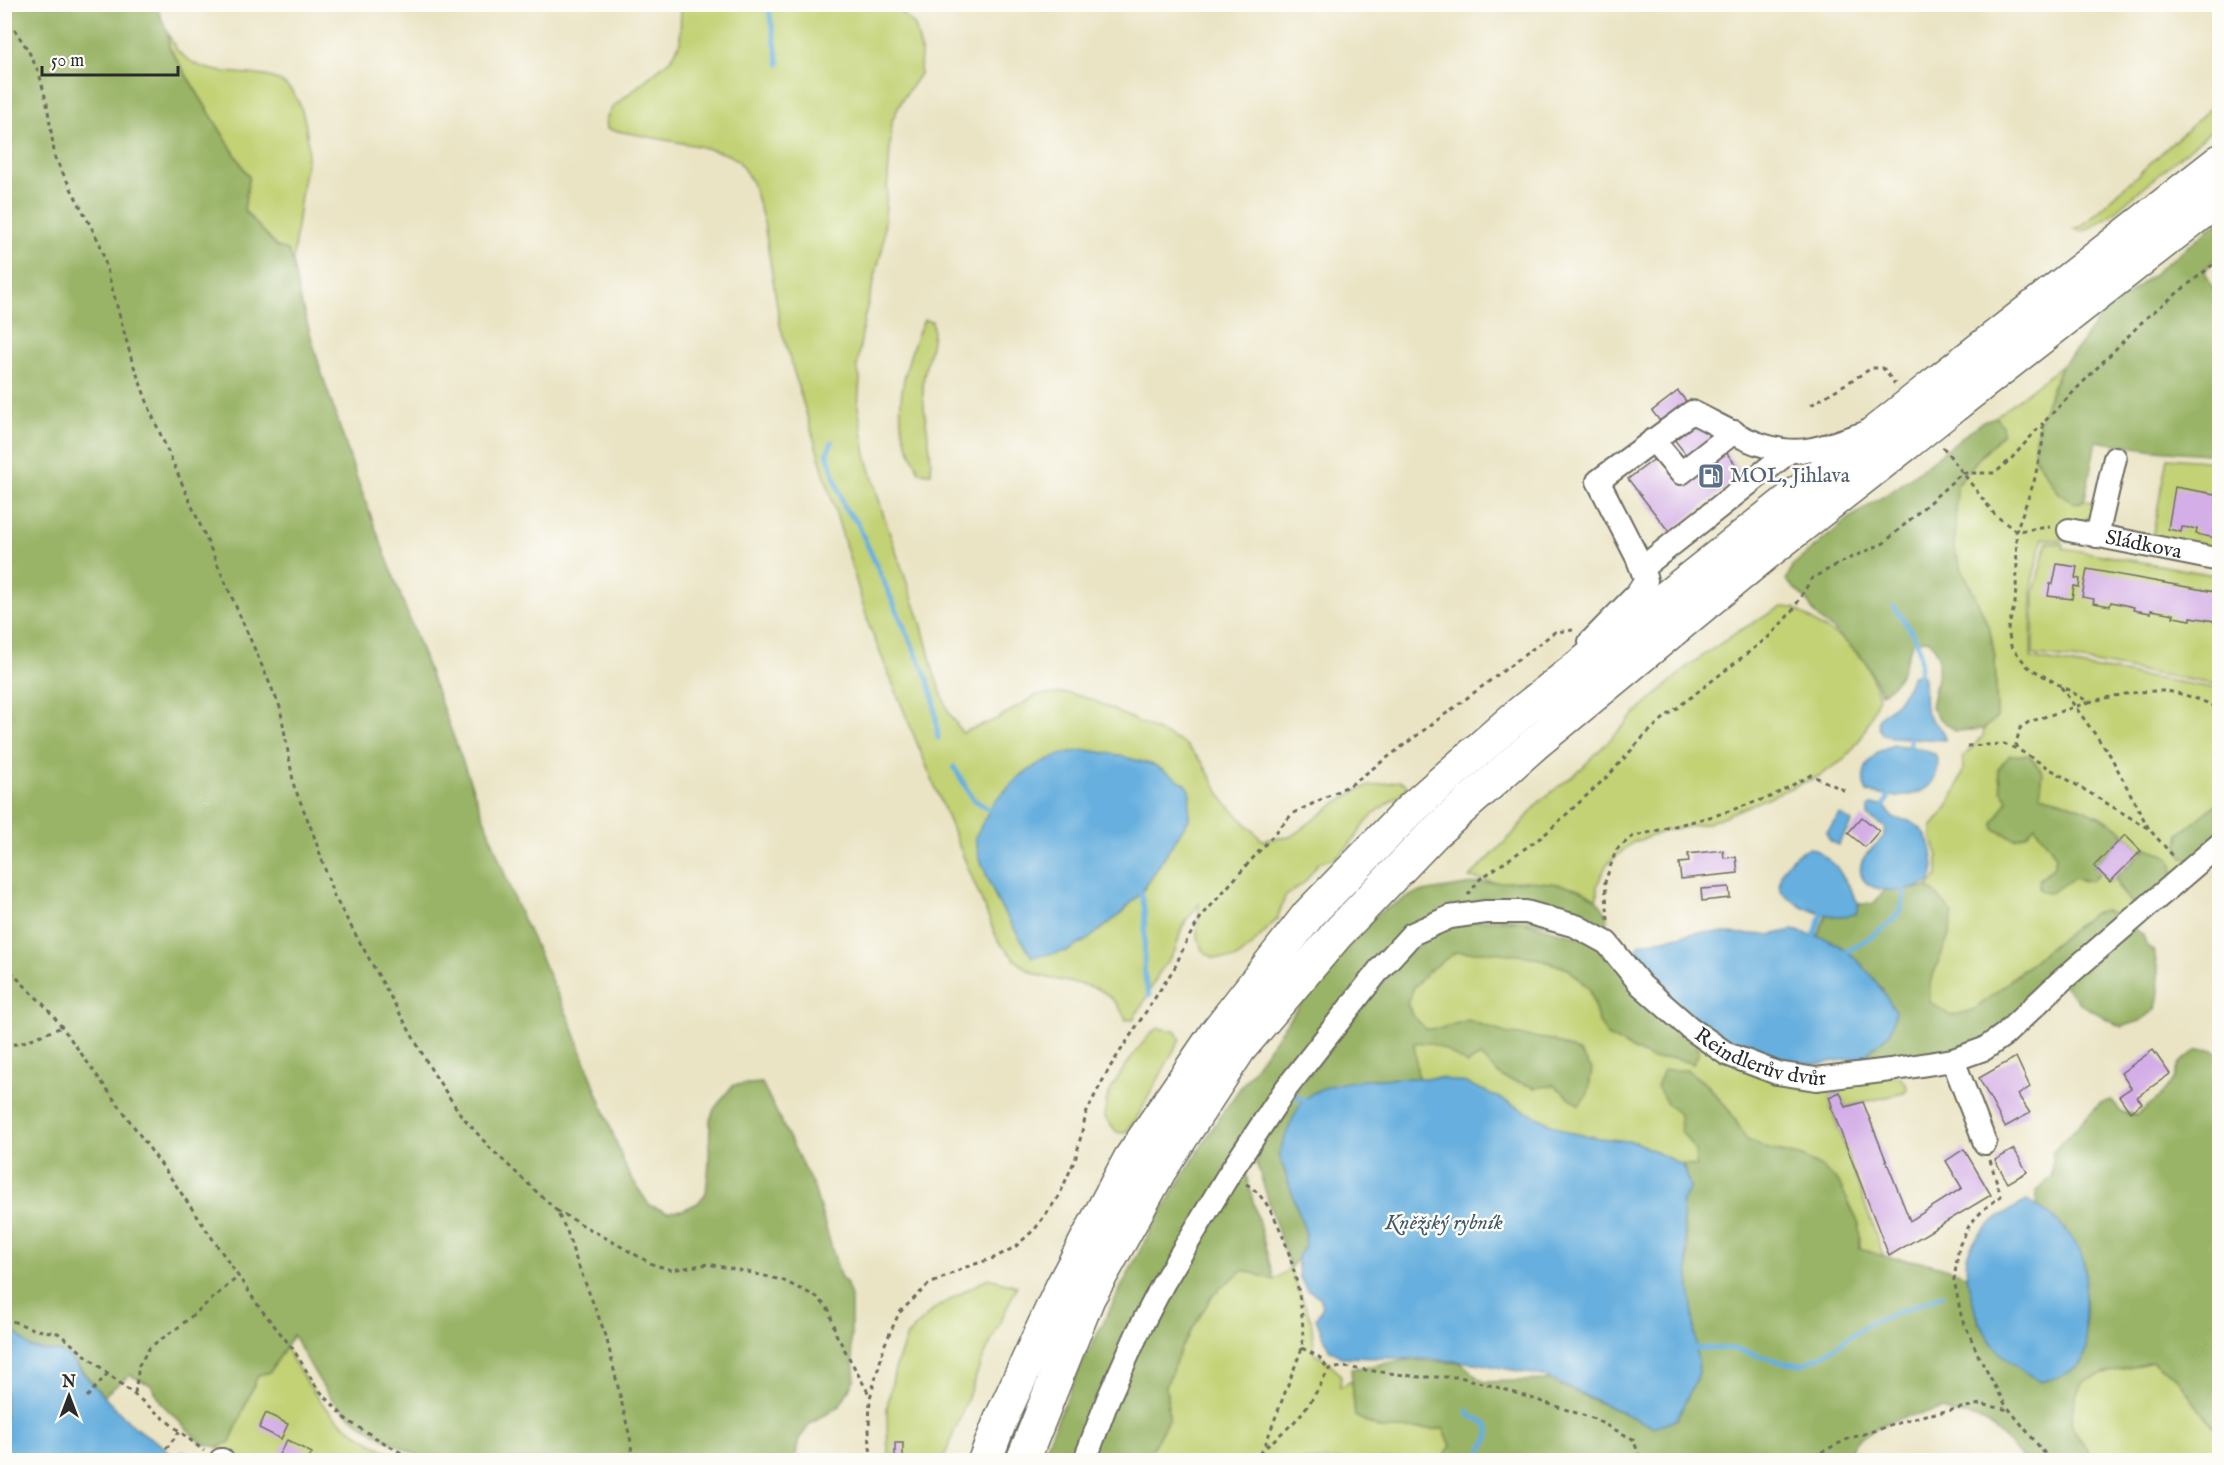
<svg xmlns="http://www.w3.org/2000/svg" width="2224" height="1465" viewBox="0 0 2224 1465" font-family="'IM FELL English',serif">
  <rect width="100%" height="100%" fill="#fdfcf7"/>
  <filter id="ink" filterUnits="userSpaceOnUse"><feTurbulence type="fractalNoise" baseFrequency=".0167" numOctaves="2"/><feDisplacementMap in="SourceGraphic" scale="12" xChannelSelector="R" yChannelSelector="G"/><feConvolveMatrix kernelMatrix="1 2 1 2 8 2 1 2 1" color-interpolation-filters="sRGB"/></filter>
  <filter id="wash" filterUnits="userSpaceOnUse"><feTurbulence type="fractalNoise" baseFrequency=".008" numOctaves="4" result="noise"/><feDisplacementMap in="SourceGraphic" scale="24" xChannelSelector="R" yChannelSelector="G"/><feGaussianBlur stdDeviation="1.35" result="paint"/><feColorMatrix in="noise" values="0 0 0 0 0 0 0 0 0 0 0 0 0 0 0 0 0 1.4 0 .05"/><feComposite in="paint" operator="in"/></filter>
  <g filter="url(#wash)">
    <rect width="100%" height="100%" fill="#eae4c5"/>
    <g fill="#c2d274" stroke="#767e50" stroke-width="1.5" fill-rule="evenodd">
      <path d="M681,5H894L915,26L921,50L920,74L903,98L892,121L883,246L864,319L857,368L860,378L858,406L866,455L884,517L922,626L934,673L948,711L962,733L997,719L1037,695L1070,693L1093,700L1185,744L1202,762L1225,802L1262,840L1290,837L1345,797L1365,787L1399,781L1405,783L1407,787L1405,791C1395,798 1384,805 1374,814C1354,833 1349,859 1319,862L1305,882L1285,897L1277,919L1248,949L1235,959L1214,958L1202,950L1197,935L1199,904L1182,927L1175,951L1159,973L1143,1004L1133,1019L1126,1020C1105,971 1065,991 1028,970C1017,964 1007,950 998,941L870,628L780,325L764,222L752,182L738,160L726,154L698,146L607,129L606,119L612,108L672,58L680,42ZM1086,750L1113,754L1154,765L1164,857L1151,879L1141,893L1117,917L1087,940L1032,957L997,901L979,856L986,816L994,802L1020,776Z"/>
      <path d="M168,34C172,40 175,49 180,53C228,99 301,35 308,146C308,158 305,171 303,182C299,210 295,237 293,264L288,250L277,247L244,210L249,177L169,47Z"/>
      <path d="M2219,100V124L2108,217L2083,232L2074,229L2082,226Z"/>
      <path d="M924,320L932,321C936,342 924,363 923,385C922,415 932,443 931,473L919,472C913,456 902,437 901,419C898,390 911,347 924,320Z"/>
      <path d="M2061,366L2050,393L2034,456L2059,493L2081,502L2083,500L2098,503C2091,518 2083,524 2066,526L2062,541L2043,538L2032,581L2031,658L2219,689V724L2216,731L2219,736V802L2180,834L2178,846L2183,857L2191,859L2173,875L2147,848L2141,851L2121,830L2100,816L2060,800L2039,795L2008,800L1993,824L2035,826L2056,856L2054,866L2039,879L2066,882L2074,878L2082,881L2096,878L2100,872L2110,882L2116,877L2118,888L2133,904L2120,919L2105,911L2092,914L2011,979L1970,1033L1828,933L1938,896L1928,887L1938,875V856L1932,839V826L1947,808L1957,788L1963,770V757L1983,736L1984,729L1997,717L1995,658L1990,631L1978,602L1960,565L1954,548L1957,485L1977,460L1988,450L2002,425L1995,417Z"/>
      <path d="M2167,458L2219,462V551L2152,539Z"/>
      <path d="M2047,542L2064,544L2063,548L2219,576V685L2072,659L2033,655L2034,591Z"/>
      <path d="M1781,607L1795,608L1820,626L1843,639L1866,662L1879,697L1863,735L1845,759L1819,776L1708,823L1665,831L1632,843L1607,864L1597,885V898L1469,878L1512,835L1540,801L1581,769L1635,714L1688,666L1739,631Z"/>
      <path d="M1510,950L1569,969L1590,990L1596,1013L1623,1045L1652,1059L1675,1058L1693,1064L1698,1041L1733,1063L1899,1077L1906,1083L1907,1090L1904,1093L1863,1102L1846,1107L1840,1092L1829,1097L1832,1106L1831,1108L1884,1258L1860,1248L1859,1224L1839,1183L1823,1168L1802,1157L1768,1149L1747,1140L1731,1113L1708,1085L1687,1070L1680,1115L1705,1156L1696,1166L1682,1165L1636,1142L1599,1138L1567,1132L1489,1093L1440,1078H1418L1417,1070L1389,1036L1411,1012L1407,1003L1414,987L1431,969L1456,952Z"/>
      <path d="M1158,1028L1175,1031L1180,1039L1135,1121L1124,1133L1117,1132L1105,1118C1106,1112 1105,1105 1107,1099C1113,1082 1143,1038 1158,1028Z"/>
      <path d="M1290,1269L1311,1320L1315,1354L1329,1362L1341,1376L1340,1387L1352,1381L1355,1416L1380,1429H1444L1451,1446L1441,1460H1146L1169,1418L1166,1386L1181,1348L1213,1294L1243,1270L1274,1280Z"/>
      <path d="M988,1278L1017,1286L982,1361L943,1460H888L887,1407L895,1369L907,1336L935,1308Z"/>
      <path d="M285,1347C299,1370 314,1396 333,1415C349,1430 383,1450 403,1460H243L217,1447L230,1442L258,1375L270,1372Z"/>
      <path d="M2152,1362L2178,1378L2196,1404L2219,1434V1460H2095C2070,1429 2064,1418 2083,1381L2110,1372Z"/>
    </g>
    <g fill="#99b466" stroke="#627048" stroke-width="1.5">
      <path d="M5,5H156L168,34L169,47L249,177L244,210L277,247L288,250L293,264L299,295L321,371L356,476L516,904L570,1021L627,1171L649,1205L667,1212L682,1210L698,1203L706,1193L709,1163L710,1120L714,1109L733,1085L762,1083L814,1188L841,1279L846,1282L851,1297V1345L855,1378L840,1406L810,1424L799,1439L795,1460H429C395,1446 361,1428 335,1402C321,1388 304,1353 293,1335L270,1372L258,1375L230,1442L217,1447L201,1443L162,1404L151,1385L130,1375L103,1396C92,1384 75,1358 60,1352C51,1349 41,1352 32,1348C20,1342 21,1334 5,1331Z"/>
      <path d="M2219,221V253L2205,271L2214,291L2219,294V455L2155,450L2096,441L2085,498L2081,502L2074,503L2059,493L2034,456L2035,440L2040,421L2061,366L2078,348L2099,318Z"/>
      <path d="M1995,417L2002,425L2003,433L1977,460L1957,485L1954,548L1960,565L1978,602L1990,631L1995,658L1997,717L1984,729L1956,731L1939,718L1931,708C1934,686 1947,657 1929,640L1913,641C1906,660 1901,685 1881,693L1866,662L1833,629L1823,623L1814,613L1808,602L1786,580L1793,565L1851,517L1898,487L1983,421Z"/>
      <path d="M2010,755H2029L2043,773L2040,795C2061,800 2113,818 2125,835L2094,866L2100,872L2091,881L2074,878L2050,893L2040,890C2035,876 2048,876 2054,866C2056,863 2056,859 2056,856L2035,826L2028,834L2015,839L1994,829L1993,824L2008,800L2001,790L1998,769Z"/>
      <path d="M2219,802V838L2191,859L2183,858L2178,846L2180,834Z"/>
      <path d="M2147,848C2167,854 2174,856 2173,878L2134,904C2124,896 2119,889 2116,877Z"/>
      <path d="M1527,881C1558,883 1596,884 1608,919L1605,928L1599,931L1439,911L1238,1145L1274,1280L1243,1270L1213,1294L1181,1348L1166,1386L1169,1418L1146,1460H1041L1074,1380L1152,1227L1219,1118L1290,1018L1332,965L1378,913L1416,893L1479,883Z"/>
      <path d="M1928,887L1938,896L1953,914L1949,936L1930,983V1002L1951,1016L1975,1009L2092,914L2105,911L2115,914L2143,935L2146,945L2154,952L2158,971L2159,992L2156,1009L2140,1021L2121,1027L2081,1004L2061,982L2004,1035L1857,1074L1863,1057L1891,1032L1883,989L1847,952L1829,940L1817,937L1826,915L1836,916L1856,914L1859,904H1873L1886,889L1903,890Z"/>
      <path d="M1483,920L1522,922L1591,940L1698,1041V1055L1693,1064L1675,1058L1652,1059L1607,1036L1598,1020L1590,990L1569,969L1534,957L1492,952H1456L1431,969L1414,987L1407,1003L1412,1015L1426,1029L1441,1028L1468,1020L1505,1033L1552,1040L1580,1053L1592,1069L1588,1094L1579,1105L1554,1085L1536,1088L1502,1077L1480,1056L1467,1064C1449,1053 1437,1040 1414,1043L1418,1078L1371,1079L1304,1100L1289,1127L1279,1154L1306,1234L1304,1248L1290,1269L1254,1155L1292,1096L1397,964L1409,953L1443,928Z"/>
      <path d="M2212,1049L2219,1055L2220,1308L2218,1330L2220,1336L2219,1434L2196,1405L2178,1378L2152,1362L2110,1372L2083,1381C2064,1418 2070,1429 2095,1460H2024C2009,1444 1995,1425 1974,1417C1962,1412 1957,1418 1942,1409C1913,1415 1880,1420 1857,1441C1851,1446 1847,1454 1842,1460H1441L1451,1446L1444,1429H1380L1355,1416L1351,1369L1404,1360L1461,1363L1484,1382L1547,1380L1653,1426L1677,1419L1688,1396V1249L1682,1212L1683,1202L1690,1187L1683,1164L1696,1166V1151L1681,1131L1680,1115L1667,1104L1657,1086L1664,1070H1687L1707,1085L1731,1113L1747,1140L1768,1149L1802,1157L1823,1168L1839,1183L1859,1224L1860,1248C1879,1257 1895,1258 1916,1261C1933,1263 1950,1270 1967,1275L1979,1323L2080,1364L2085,1352V1267L2066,1230L2038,1206L2036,1191L2052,1177V1153L2100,1103L2111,1100L2121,1112L2137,1115L2157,1099L2173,1080L2180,1063L2198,1050Z"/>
    </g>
    <g fill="#66afde" stroke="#486d84" stroke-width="1.5">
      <path d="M1919,674L1923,676C1927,688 1921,703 1927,714C1932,724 1946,727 1945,740L1892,737L1883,735C1869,715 1890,712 1898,701C1904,693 1908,684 1913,676Z"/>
      <path d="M1894,745L1913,747L1935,754C1939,762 1939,769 1935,777C1924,801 1889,798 1867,792C1856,771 1874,750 1894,745Z"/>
      <path d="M1086,750L1113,754L1154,765L1186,784L1190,790L1189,819L1141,893L1117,917L1087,940L1068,951L1032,957L997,901L979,856L975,837L994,802L1020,776L1040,763L1065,753Z"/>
      <path d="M1872,805H1883C1888,808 1888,812 1892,816C1897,821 1904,819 1909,821C1931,830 1939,863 1930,883C1924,884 1918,888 1912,889C1897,892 1865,892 1861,874C1856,850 1890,843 1885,827L1868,817V808Z"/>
      <path d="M1840,814L1852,822L1838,845L1831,842L1826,833Z"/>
      <path d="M1809,848L1815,849L1837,867L1859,904L1856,914C1830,921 1798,909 1780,890C1776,872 1792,853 1809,848Z"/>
      <path d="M1793,930C1805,934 1818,935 1829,940C1856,952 1881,986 1895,1011L1891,1032L1863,1057L1817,1064L1789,1063L1731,1041L1709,1028L1665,996L1637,959L1636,952L1639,944L1700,932L1771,935Z"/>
      <path d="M1440,1078L1466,1083L1489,1093L1567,1132L1599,1138L1636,1142L1682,1165L1690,1187L1683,1202L1682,1212L1699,1373L1677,1419L1653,1427L1544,1376L1476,1363L1427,1359L1341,1357L1329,1349L1316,1319L1323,1306L1320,1297L1307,1290L1299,1276L1297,1258L1304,1248L1306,1234L1279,1154C1284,1140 1294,1109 1305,1099C1329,1075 1406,1078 1440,1078Z"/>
      <path d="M2027,1201C2053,1213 2081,1239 2085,1269C2087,1285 2084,1300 2084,1316C2084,1330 2090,1349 2082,1361C2074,1374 2055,1378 2041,1382C1997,1357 1980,1337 1969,1287C1967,1275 1964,1262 1969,1251C1980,1227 2005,1212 2027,1201Z"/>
      <path d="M5,1331L16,1333L30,1347L40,1350L57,1351L67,1355L103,1396L134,1427L163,1446L173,1457L184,1451L196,1460H5Z"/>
    </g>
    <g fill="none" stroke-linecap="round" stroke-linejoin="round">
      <g stroke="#66afde" stroke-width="5">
        <path d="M768,4L779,64"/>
        <path d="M832,442L827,453L845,509L857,522L928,680L934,700L938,738"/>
        <path d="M1894,607C1914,635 1926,645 1918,681"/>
        <path d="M1908,752L1912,732"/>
        <path d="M954,767L973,799L993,812"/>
        <path d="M1882,809L1892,791"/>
        <path d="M1138,887C1153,915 1137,963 1149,995"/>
        <path d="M1814,936L1822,913"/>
        <path d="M1841,955C1858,945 1898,924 1903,903C1905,898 1903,890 1902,884"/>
        <path d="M1291,1094L1304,1100L1308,1104"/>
        <path d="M1691,1348L1735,1349L1785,1363L1802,1364L1822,1356L1870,1323L1943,1295"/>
        <path d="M1468,1411L1470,1416C1503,1427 1486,1440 1476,1460"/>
      </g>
    </g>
    <g id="blocks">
      <g fill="#d4afe7">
        <path d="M1678,391L1743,474L1670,533L1628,479L1656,458L1667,473L1688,457L1652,411Z"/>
        <path d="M2175,487L2220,495V539L2196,534L2197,529L2190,528L2182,527L2181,532L2168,529Z"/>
        <path d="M2057,564L2077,567L2075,578L2080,579L2079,587L2074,586L2072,599L2048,596L2050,584H2053Z"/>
        <path d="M2087,569L2220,593V625L2214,624V621L2191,617V620L2173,617L2174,614L2151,610V613L2133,610L2134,607L2111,602L2110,606L2093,603L2094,599L2082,597Z"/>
        <path d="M1862,817L1879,831L1865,847L1848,833Z"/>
        <path d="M2125,835L2141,851L2110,882L2094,866Z"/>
        <path d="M1723,850L1724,858L1736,857L1738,873L1681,879L1679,863L1689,862L1688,854Z"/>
        <path d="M1729,887L1730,898L1702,901L1701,889Z"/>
        <path d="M2153,1050L2170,1074L2137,1097L2142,1103L2130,1112L2119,1096L2131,1088L2121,1073Z"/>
        <path d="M2016,1057L2030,1087L2018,1095L2030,1113L2005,1127L1979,1078Z"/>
        <path d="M1840,1092L1846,1107L1863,1102L1910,1221L1962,1188L1946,1161L1964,1149L1991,1195L1889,1256L1831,1107L1832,1106L1829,1097Z"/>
        <path d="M2014,1149L2027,1172L2008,1183L1995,1160Z"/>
        <path d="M266,1413L288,1424L281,1439L259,1428Z"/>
        <path d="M287,1440L312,1453L308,1460H282L277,1458Z"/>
        <rect x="895" y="1443" width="8" height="16"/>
      </g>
    </g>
  </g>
  <g filter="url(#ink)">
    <use href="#blocks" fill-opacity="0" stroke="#6e6c61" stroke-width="1.5"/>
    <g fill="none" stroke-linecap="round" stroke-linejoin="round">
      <defs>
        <g id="minor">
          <path d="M1653,440L1681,473L1734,432"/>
          <path id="s1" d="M2069,530L2220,560"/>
          <path d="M2097,536L2115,458"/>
          <path d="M1642,568L1790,451"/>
          <path d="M1590,642L1637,594L1646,580L1637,557L1598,481L1692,412C1728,429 1766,456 1807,450C1827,447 1847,438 1866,433"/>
          <path d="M1953,1060L1985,1143"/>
          <path d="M221,1460H222"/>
          <path id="s2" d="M1085,1460L1108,1399L1138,1332L1164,1282L1229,1174L1285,1090L1379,970L1412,934L1450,917L1486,912H1526L1576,926L1607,943L1641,985L1690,1028L1727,1054L1777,1073L1816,1079L1890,1070L1953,1060L1984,1049L2004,1035L2061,981L2220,844"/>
        </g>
        <g id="highway">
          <path d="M1934,385L2220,161"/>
          <path d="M1956,404L2220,198"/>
          <path d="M985,1460L1001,1419L1062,1287L1130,1159L1216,1033L1309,914L1410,810L1519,714L1889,421"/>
          <path d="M1023,1460L1088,1298L1160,1170L1240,1048L1337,934L1434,833L1538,741L1764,555L1907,443"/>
        </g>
      </defs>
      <use href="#minor" stroke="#6e6c61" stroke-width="26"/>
      <use href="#highway" stroke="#6e6c61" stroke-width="36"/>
      <g stroke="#6e6c61" stroke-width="3" stroke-dasharray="4.5 4.5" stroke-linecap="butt">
        <path d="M4,14L28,50L39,73L47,104L55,158L100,244L132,361L152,415L280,707L294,786L313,833L334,896L432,1071L461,1115L491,1149L556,1210L567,1231L574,1254L606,1336L631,1442L632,1460"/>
        <path d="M2220,259L2146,318L2043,423V440L2034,482L2016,531L2017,572L2015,603L2008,629L2011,646L2028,667L2089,702C2113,696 2140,690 2165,691C2184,693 2202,701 2220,708"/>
        <path d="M1811,405L1872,368H1883L1895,384"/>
        <path d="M1943,447L1995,515L2016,531L2050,527"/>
        <path d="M2061,687L2110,755L2149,829L2175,858"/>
        <path d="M2089,702L2029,722L2020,728L2016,744L2019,750L2149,829"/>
        <path d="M1967,746L2004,744L2017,749"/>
        <path d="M1468,895L1480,879L1543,836L1610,774L1644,736L1664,718L1771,635L1793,610L1812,578L1846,560L1884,543L1962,473H1995L2011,459L2043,423"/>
        <path d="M1608,920L1605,882L1616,850L1632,837L1717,815L1770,797L1811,775L1848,792"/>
        <path d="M4,965L45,1006L62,1027L173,1181L260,1308L293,1349L317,1388L348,1421L413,1460"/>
        <path d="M4,1046L21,1043L62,1027"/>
        <path d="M1990,1160L2001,1196L1984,1209L1970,1224L1959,1246L1954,1280L1961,1315L1979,1357L2005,1404L2050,1460"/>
        <path d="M1246,1184C1284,1204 1308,1308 1302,1348L1265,1445"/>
        <path d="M556,1210L652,1264L672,1270L708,1264L739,1270L782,1280L817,1297L829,1310L836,1334L870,1396"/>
        <path d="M4,1318L36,1330L58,1333L204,1451"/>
        <path d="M1302,1348L1319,1357L1328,1369"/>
        <path d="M135,1393L139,1365L150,1347L180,1326L239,1276"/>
        <path d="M87,1397L109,1372"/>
        <path d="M166,1449L179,1432"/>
        <path d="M871,1460L869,1430L870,1398L885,1344L899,1313L928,1285L963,1268L994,1258L1015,1247L1035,1229L1059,1196L1076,1157L1086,1114L1095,1095L1110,1067L1175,967L1187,940L1201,917L1292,814L1352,784L1555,632L1573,630"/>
        <path d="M1254,1460C1266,1445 1281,1435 1295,1421C1309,1406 1319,1388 1329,1369L1343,1367L1420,1377H1460L1500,1388L1592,1418L1633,1439L1641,1460"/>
        <path d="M1805,1460L1848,1439L1921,1416L1981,1404L2009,1410"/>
      </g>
      <use href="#minor" stroke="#fff" stroke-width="22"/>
      <use href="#highway" stroke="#fff" stroke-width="33"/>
      <defs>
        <g id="highway-bridge">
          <path d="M1889,421L1934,385"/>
          <path d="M1907,443L1956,404"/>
        </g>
      </defs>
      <use href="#highway-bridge" stroke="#6e6c61" stroke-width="36" stroke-linecap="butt"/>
      <use href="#highway-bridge" stroke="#fff" stroke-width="33"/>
    </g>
  </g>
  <defs>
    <symbol id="fuel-square" viewBox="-11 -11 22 22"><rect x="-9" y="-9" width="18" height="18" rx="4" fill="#5c6f8a" stroke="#fdfcf7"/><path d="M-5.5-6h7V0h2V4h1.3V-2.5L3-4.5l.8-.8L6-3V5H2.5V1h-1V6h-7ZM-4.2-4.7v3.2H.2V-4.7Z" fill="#fff"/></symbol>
  </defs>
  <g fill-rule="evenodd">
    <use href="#fuel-square" x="1696" y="461" width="30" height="30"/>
  </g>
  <g text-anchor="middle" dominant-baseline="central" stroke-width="5" stroke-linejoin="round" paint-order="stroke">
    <g font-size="21" fill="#4e5e75" stroke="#fdfcf7" text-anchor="start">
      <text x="1730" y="476">MOL, Jihlava</text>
    </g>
    <g font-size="21" fill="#2b2b2b" stroke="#fdfcf7">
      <text stroke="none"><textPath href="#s1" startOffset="76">Sládkova</textPath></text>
      <text stroke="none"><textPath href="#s2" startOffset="1026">Reindlerův dvůr</textPath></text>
    </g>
    <g font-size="22" font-style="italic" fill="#40596a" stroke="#fdfcf7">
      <text x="1444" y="1223">Kněžský rybník</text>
    </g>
  </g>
  <rect width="2224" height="1465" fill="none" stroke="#fdfcf7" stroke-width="24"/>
  <g transform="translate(69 1396)" stroke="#fdfcf7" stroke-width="4.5" paint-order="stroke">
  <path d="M0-4.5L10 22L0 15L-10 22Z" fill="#2b2b2b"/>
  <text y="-9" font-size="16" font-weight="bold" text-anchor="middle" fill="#2b2b2b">N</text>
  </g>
  <path d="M42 66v9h136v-9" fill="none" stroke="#2b2b2b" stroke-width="3"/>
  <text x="51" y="66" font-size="18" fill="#2b2b2b" stroke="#fdfcf7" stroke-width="4.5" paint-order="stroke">50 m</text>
</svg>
